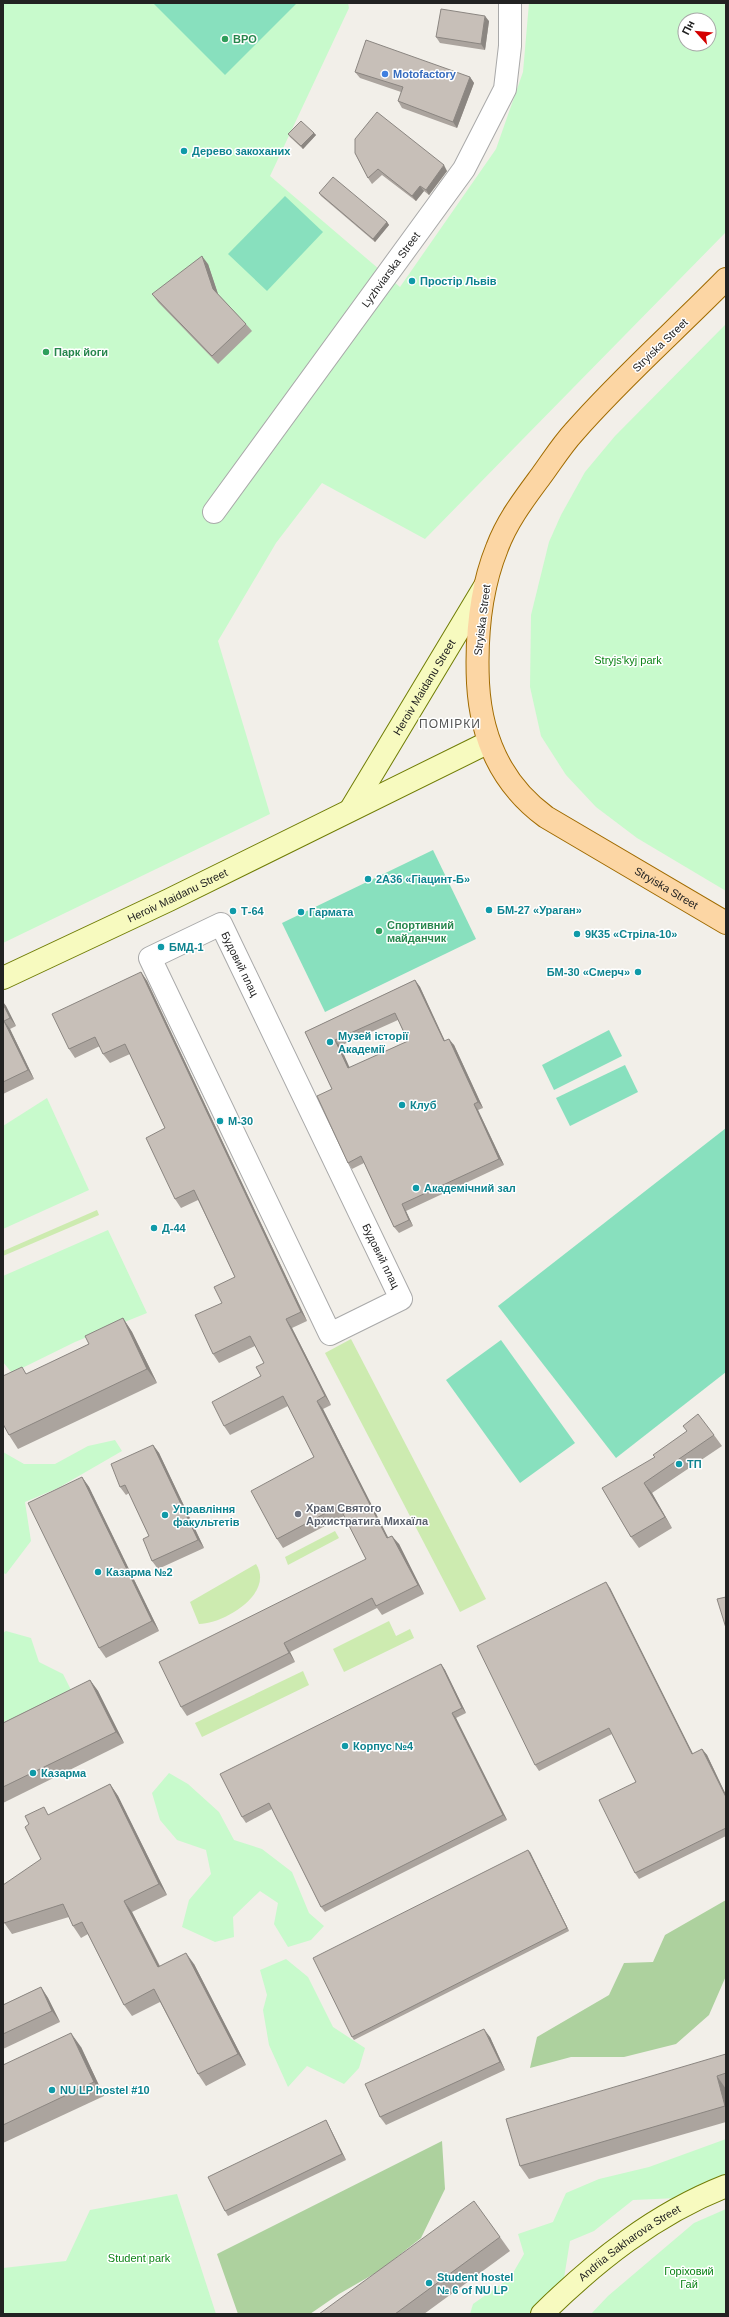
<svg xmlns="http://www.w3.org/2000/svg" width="729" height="2317" viewBox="0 0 729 2317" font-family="Arial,sans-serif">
  <rect width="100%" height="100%" fill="#f2efe9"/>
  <g fill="#cdebb0">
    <path d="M97,1210L99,1215L3,1256V1251Z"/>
    <path d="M351,1339L486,1599L460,1612L325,1353Z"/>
    <path d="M335,1531L339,1538L288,1565L285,1557Z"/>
    <path d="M256,1564C275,1594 223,1624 199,1624L190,1602Z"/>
    <path d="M389,1621L396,1636L410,1629L414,1638L344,1672L333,1649Z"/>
    <path d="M303,1671L309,1685L202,1737L195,1723Z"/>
  </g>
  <g fill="#add19e">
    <path d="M726,1900V1976L709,2015L676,2044L624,2057H571L530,2068L537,2037L609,1995L624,1963L653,1962L665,1935Z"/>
    <path d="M442,2141L445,2189L421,2238L379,2271L339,2294L310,2314H238L217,2254Z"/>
  </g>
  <g fill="#c8facc" fill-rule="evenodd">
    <path d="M3,3H348L349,8L270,176L400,287L496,149L523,72L529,3H726V232L425,539L322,483L276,543L218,641L270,814L3,943ZM685,20H709V44H685Z"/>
    <path d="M726,324V891L637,838L596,807L566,775L541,736L530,687L531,615L549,542L561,515L585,472L615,436Z"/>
    <path d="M47,1098L89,1190L3,1229V1126Z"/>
    <path d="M108,1230L147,1313L75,1342L12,1373L3,1362V1276Z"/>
    <path d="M115,1440L122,1451L58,1488L25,1502L31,1541L6,1574L3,1573V1452L24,1464H55L88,1446Z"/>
    <path d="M6,1631L31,1638L39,1662L63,1674L71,1690L50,1706L5,1721L3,1725V1633Z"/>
    <path d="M169,1773L188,1784L219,1812L234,1840L262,1849L292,1872L309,1913L324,1926L311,1940L288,1947L274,1924L278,1903L260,1891L233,1917L234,1937L215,1942L182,1927L189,1900L211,1874L206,1850L177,1840L160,1820L152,1793Z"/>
    <path d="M286,1959L308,1977L333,2027L365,2048L359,2068L344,2084L307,2066L288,2087L269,2045L263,2010L267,1995L260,1970Z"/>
    <path d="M726,2139V2176L678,2198L633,2200L594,2231L570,2241L564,2278L530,2314H470L473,2304L510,2278L524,2254L518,2234L553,2222L566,2193L599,2179L649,2167Z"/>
    <path d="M177,2194L216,2314H3V2268L66,2261L90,2210Z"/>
    <path d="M726,2209V2314H591L608,2296L694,2223Z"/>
  </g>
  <g fill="#88e0be">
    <path d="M153,3H297L225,75Z"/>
    <path d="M285,196L323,232L267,291L228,254Z"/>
    <path d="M433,850L476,939L325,1012L282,923Z"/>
    <path d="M609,1030L622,1056L554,1090L542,1065Z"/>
    <path d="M625,1065L638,1092L570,1126L556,1098Z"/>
    <path d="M726,1128V1372L616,1458L498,1306Z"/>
    <path d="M501,1340L575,1443L520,1483L446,1380Z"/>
  </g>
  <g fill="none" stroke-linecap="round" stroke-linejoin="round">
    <defs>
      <g id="street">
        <path id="s1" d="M214,512L464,169L505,89L510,46V3"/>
        <path d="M221,924L401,1299L330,1334L150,958Z"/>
      </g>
      <g id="secondary">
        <path id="s2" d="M351,809L485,586"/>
        <path id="s3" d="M3,978L169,900L489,742"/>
        <path id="s4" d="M542,2314C596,2261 655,2214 726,2186"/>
      </g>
      <g id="primary">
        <path id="s5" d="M726,279C676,330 621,378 574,432C562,445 552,461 541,476C524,499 507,521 497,548C480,590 476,638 478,683C481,738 501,784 546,817L726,923"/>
      </g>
    </defs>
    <use href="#street" stroke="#a9a9a9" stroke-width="24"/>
    <use href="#secondary" stroke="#707d05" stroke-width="24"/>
    <use href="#primary" stroke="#a06b00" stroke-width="24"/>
    <use href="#street" stroke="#fff" stroke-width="22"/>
    <use href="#secondary" stroke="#f7fabf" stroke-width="22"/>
    <use href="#primary" stroke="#fcd6a4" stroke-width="22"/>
  </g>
  <g fill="#aba49e" fill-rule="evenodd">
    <path d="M489,21L485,50L440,43L436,37Z"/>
    <path d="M355,72L470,77L474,83L457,128L402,108L398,101L401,92L360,78Z"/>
    <path d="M314,133L316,135L303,149L290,137L288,134Z"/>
    <path d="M355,153L447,171L429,195L424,191L416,201L382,175L372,184L368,178Z"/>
    <path d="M319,193L387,222L389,225L375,242L321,196Z"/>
    <path d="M208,264L218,294L246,324L252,331L218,364L158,302L152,294Z"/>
    <path d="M141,972L147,981L307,1321L292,1328L331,1405L323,1409L388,1538L399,1544L424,1594L382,1615L377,1608L290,1652L295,1662L187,1716L181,1707L366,1559L344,1516L283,1548L277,1539L314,1457L288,1406L230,1435L224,1426L261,1376L264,1363L255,1346L219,1363L213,1354L222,1303L235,1277L198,1200L181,1208L175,1199L165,1128L130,1054L110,1063L103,1054L100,1046L75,1058L69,1049Z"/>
    <path d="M415,980L420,987L445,1041L454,1045L483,1108L478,1110L504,1165L406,1211L413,1226L399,1233L394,1227L364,1163L352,1169L348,1163L332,1089L305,1032ZM398,1020L408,1041L349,1068L340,1046Z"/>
    <path d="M3,1002L6,1006L16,1026L10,1029L34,1079L3,1094Z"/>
    <path d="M123,1318L132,1332L157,1383L18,1449L9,1435L27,1374L89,1344Z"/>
    <path d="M714,1435L722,1446L652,1493L672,1528L639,1548L631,1537L602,1488Z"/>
    <path d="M153,1445L159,1453L204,1548L158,1569L152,1561L149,1536L129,1493L126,1495L120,1487Z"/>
    <path d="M82,1477L89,1487L159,1631L106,1658L99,1648Z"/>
    <path d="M610,1588L693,1754L702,1749L707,1755L726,1795V1836L639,1879L635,1873L636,1782L612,1734L539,1771L535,1765Z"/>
    <path d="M441,1664L445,1670L466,1713L456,1718L507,1820L325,1912L321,1907L272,1809L246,1823L242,1817Z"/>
    <path d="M90,1680L98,1691L124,1743L3,1803V1723Z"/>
    <path d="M110,1784L118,1796L167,1895L132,1912L160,1966L194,1964L246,2065L206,2086L198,2074L160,2002L132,2016L124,2005L88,1934L81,1938L73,1926L69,1917L12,1934L3,1921L41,1859L49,1815Z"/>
    <path d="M530,1852L569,1931L354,2040L352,2037Z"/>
    <path d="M41,1987L48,1998L60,2022L3,2049V2005Z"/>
    <path d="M490,2037L505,2070L386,2125L380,2117Z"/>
    <path d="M81,2047L104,2096L3,2143V2065Z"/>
    <path d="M726,2054V2122L529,2179L520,2166Z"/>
    <path d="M326,2120L346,2160L228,2216L225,2211Z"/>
    <path d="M500,2237L510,2251L424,2314H319Z"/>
  </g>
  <g fill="#8b8681">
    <path d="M485,16L489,21L485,50L481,44Z"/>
    <path d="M470,77L474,83L457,128L453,122Z"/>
    <path d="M314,133L316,135L303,149L301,146Z"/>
    <path d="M444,165L447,171L429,195L426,190Z"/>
    <path d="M420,186L424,191L416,201L412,196Z"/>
    <path d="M387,222L389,225L375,242L373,239Z"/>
    <path d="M202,256L208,264L219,297L213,289Z"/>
    <path d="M141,972L147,981L307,1321L301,1312Z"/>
    <path d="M415,980L420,987L448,1048L444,1041Z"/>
    <path d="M3,1002L6,1006L16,1026L10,1018L3,1004Z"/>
    <path d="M4,1021L10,1029L34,1079L28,1070Z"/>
    <path d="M449,1039L454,1045L483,1108L478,1102Z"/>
    <path d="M335,1040L340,1046L353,1075L348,1068Z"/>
    <path d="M474,1104L478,1110L504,1165L499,1159Z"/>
    <path d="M402,1204L406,1211L413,1226L409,1220Z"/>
    <path d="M123,1318L132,1332L157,1383L147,1369Z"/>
    <path d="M286,1319L292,1328L331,1405L325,1396Z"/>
    <path d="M317,1401L323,1409L393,1547L387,1538Z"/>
    <path d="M153,1445L159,1453L204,1548L198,1540Z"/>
    <path d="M82,1477L89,1487L159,1631L152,1621Z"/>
    <path d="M644,1483L652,1493L672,1528L665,1517Z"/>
    <path d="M392,1536L399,1544L424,1594L418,1585Z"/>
    <path d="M606,1582L610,1588L696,1760L692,1754Z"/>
    <path d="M284,1643L290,1652L295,1662L289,1653Z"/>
    <path d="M441,1664L445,1670L466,1713L462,1708Z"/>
    <path d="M90,1680L98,1691L124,1743L116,1732Z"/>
    <path d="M452,1713L456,1718L507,1820L503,1815Z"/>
    <path d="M702,1749L707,1755L726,1795V1797Z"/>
    <path d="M110,1784L118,1796L167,1895L159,1884Z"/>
    <path d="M528,1850L530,1852L569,1931L567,1928Z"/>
    <path d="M124,1901L132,1912L166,1979L158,1967Z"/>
    <path d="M186,1953L194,1964L246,2065L238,2054Z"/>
    <path d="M41,1987L48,1998L60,2022L52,2011Z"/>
    <path d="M484,2029L490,2037L505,2070L500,2062Z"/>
    <path d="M71,2033L81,2047L104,2096L94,2082Z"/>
    <path d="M717,2076L726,2089V2107L725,2106Z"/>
    <path d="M326,2120L346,2160L342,2154Z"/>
  </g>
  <g fill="#c7bfb8" stroke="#8b8681" fill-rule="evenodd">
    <path d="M441,9L485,16L481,44L436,37Z"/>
    <path d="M366,40L470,77L453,122L398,101L403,87L355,72Z"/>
    <path d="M377,112L444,165L426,190L420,186L412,196L378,169L368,178L355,153V139Z"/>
    <path d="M301,121L314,133L301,146L288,134Z"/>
    <path d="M333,177L387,222L373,239L319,193Z"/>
    <path d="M202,256L213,289L246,324L212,356L152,294Z"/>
    <path d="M141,972L301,1312L286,1319L325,1396L317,1401L387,1538L392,1536L418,1585L376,1606L372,1598L284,1643L289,1653L181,1707L159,1662L366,1559L339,1506L277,1539L251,1491L314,1457L283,1396L224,1426L212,1402L261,1376L256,1367L264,1363L250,1336L213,1354L195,1315L222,1303L214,1287L235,1277L194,1190L175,1199L146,1138L165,1128L125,1044L103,1054L95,1037L69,1049L52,1014Z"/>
    <path d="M415,980L444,1041L449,1039L478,1102L474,1104L499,1159L402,1204L409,1220L394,1227L361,1156L348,1163L317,1096L332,1089L305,1032ZM395,1013L408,1041L348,1068L335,1040Z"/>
    <path d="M3,1004L10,1018L4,1021L28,1070L3,1082Z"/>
    <path d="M123,1318L147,1369L9,1435L3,1424V1376L22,1367L26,1374L89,1344L85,1336Z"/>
    <path d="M698,1414L714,1435L644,1483L665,1517L631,1537L602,1488L655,1457L653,1455L687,1431L683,1426Z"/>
    <path d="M153,1445L198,1540L152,1561L143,1539L149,1536L125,1485L120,1487L111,1464Z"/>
    <path d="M82,1477L152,1621L99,1648L28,1503Z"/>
    <path d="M606,1582L692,1754L702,1749L726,1797V1828L635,1873L599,1800L636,1782L609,1728L535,1765L477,1646Z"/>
    <path d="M726,1597V1628L717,1599Z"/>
    <path d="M441,1664L462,1708L452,1713L503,1815L321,1907L269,1803L242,1817L220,1774Z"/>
    <path d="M90,1680L116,1732L3,1787V1723Z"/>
    <path d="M110,1784L159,1884L124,1901L158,1967L186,1953L238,2054L198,2074L154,1989L124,2005L82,1922L73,1926L63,1904L4,1923L3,1921V1885L41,1859L25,1827L29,1824L25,1816L44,1807L48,1815Z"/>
    <path d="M528,1850L567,1928L352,2037L313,1958Z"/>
    <path d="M41,1987L52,2011L3,2034V2005Z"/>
    <path d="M484,2029L500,2062L380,2117L365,2084Z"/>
    <path d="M71,2033L94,2082L3,2125V2065Z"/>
    <path d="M726,2054V2073L717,2076L725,2106L520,2166L506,2119Z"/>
    <path d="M326,2120L342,2154L225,2211L208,2177Z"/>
    <path d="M474,2201L500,2237L395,2314H319Z"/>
  </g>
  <g fill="#2e9e5b" stroke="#fff" stroke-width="1.5">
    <circle cx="225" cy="39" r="4"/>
    <circle cx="46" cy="352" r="4"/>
    <circle cx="379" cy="931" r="4"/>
  </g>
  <circle fill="#3f7fe0" stroke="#fff" stroke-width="1.5" cx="385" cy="74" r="4"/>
  <g fill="#0f9aa8" stroke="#fff" stroke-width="1.5">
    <circle cx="184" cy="151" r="4"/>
    <circle cx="412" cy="281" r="4"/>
    <circle cx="368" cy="879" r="4"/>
    <circle cx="489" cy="910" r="4"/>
    <circle cx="233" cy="911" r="4"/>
    <circle cx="301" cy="912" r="4"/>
    <circle cx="577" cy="934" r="4"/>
    <circle cx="161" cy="947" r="4"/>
    <circle cx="638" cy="972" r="4"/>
    <circle cx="330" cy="1042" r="4"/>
    <circle cx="402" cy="1105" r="4"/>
    <circle cx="220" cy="1121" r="4"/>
    <circle cx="416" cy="1188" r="4"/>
    <circle cx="154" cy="1228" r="4"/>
    <circle cx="679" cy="1464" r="4"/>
    <circle cx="165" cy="1515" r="4"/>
    <circle cx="98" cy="1572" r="4"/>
    <circle cx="345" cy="1746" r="4"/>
    <circle cx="33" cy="1773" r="4"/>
    <circle cx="52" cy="2090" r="4"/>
    <circle cx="429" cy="2283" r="4"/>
  </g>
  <circle fill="#6b7280" stroke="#fff" stroke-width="1.5" cx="298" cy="1514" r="4"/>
  <g text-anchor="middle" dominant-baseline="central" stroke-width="3" stroke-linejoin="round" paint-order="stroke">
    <g font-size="11" font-weight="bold" fill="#27864d" stroke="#fff" text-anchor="start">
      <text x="233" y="39">ВРО</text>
      <text x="54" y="352">Парк йоги</text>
      <text x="387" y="925">Спортивний<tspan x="387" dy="13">майданчик</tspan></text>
    </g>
    <g font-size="11" font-weight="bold" fill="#366cbe" stroke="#fff" text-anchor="start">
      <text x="393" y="74">Motofactory</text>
    </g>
    <g font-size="11" font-weight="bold" fill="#0d838f" stroke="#fff" text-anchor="start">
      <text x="192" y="151">Дерево закоханих</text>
      <text x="420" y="281">Простір Львів</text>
      <text x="376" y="879">2А36 «Гіацинт-Б»</text>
      <text x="497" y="910">БМ-27 «Ураган»</text>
      <text x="241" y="911">Т-64</text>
      <text x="309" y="912">Гармата</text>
      <text x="585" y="934">9К35 «Стріла-10»</text>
      <text x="169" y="947">БМД-1</text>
      <text x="630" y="972" text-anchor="end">БМ-30 «Смерч»</text>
      <text x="338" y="1036">Музей історії<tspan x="338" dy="13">Академії</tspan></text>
      <text x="410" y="1105">Клуб</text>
      <text x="228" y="1121">М-30</text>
      <text x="424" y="1188">Академічний зал</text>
      <text x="162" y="1228">Д-44</text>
      <text x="687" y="1464">ТП</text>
      <text x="173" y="1509">Управління<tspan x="173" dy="13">факультетів</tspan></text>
      <text x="106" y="1572">Казарма №2</text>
      <text x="353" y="1746">Корпус №4</text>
      <text x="41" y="1773">Казарма</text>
      <text x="60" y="2090">NU LP hostel #10</text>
      <text x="437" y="2277">Student hostel<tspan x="437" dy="13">№ 6 of NU LP</tspan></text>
    </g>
    <g font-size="11" fill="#222" stroke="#fff">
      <text stroke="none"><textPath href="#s1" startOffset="300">Lyzhviarska Street</textPath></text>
      <text transform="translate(660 345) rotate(-44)">Stryiska Street</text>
      <text transform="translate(482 620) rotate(-83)">Stryiska Street</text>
      <text stroke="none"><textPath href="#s2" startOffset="142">Heroiv Maidanu Street</textPath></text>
      <text stroke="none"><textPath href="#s5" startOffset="788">Stryiska Street</textPath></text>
      <text stroke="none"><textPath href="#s3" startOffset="193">Heroiv Maidanu Street</textPath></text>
      <text transform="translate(240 964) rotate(64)">Будовий плац</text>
      <text transform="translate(381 1256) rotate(64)">Будовий плац</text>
      <text stroke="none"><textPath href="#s4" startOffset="113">Andriia Sakharova Street</textPath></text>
    </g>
    <g font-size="11" fill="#0c8416" stroke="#fff">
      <text x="628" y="660">Stryjs'kyj park</text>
      <text x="139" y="2258">Student park</text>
      <text x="689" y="2271">Горіховий<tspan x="689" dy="13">Гай</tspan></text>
    </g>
    <g font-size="11" font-weight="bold" fill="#5b616d" stroke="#fff" text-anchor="start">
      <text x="306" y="1508">Храм Святого<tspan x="306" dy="13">Архистратига Михаїла</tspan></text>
    </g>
    <g font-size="12" letter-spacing="1" fill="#555" stroke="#fff">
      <text x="450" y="724">ПОМІРКИ</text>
    </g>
  </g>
  <rect width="729" height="2317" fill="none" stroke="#222222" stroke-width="8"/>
  <g transform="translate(697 32) rotate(297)"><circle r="19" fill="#ffffff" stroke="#a7a7a7"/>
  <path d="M0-3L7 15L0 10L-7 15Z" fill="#d40000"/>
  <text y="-6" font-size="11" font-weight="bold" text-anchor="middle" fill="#222222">Пн</text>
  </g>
</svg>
